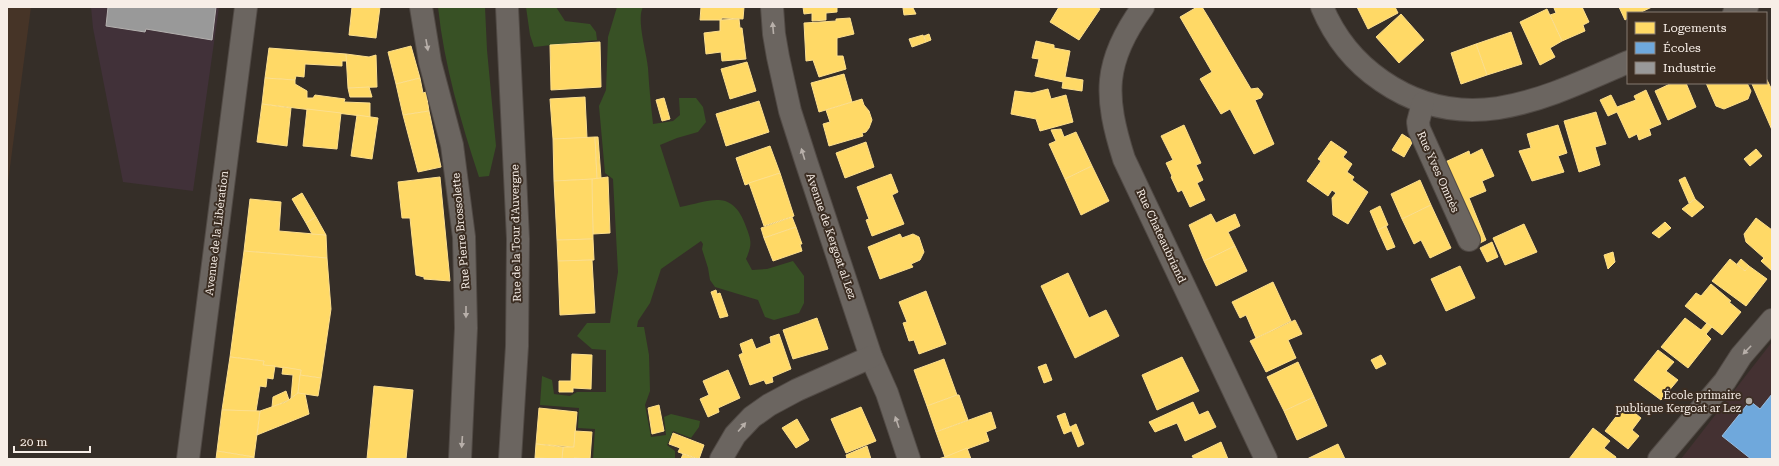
<svg xmlns="http://www.w3.org/2000/svg" width="1779" height="466" viewBox="0 0 1779 466" font-family="'Roboto Serif',serif">
  <rect width="100%" height="100%" fill="#352e28"/>
  <path fill="#463427" d="M7,7H31L7,190Z"/>
  <path fill="#413139" d="M91,7H219L193,191L123,182L93,28Z"/>
  <path fill="#443132" d="M1772,342V459H1681Z"/>
  <g fill="#385125">
    <path d="M438,7H485L487,50L496,146L489,176L479,177C461,122 444,65 438,7Z"/>
    <path d="M526,7H556L565,21L590,24L596,32L597,40L534,47L530,35Z"/>
    <path d="M617,7H643C636,19 647,54 648,68C649,87 651,105 653,124L673,121L680,115L679,98H696L703,107L706,122L698,132L677,138L660,145L680,207C709,202 731,188 745,224C751,240 753,243 746,259L752,270L767,269L793,261L804,276V303L799,313L774,320L765,317L758,300L715,287L710,280L708,268L702,249L703,244L701,241L661,269L650,303L638,321L637,327H644L649,355L650,391L645,405L651,437L666,435L664,417L671,414L700,421L699,427L691,438L673,431L667,445L675,451V459H593L595,429L578,428L579,408L540,405L542,376L552,380L554,394L570,396L577,392H606V350L592,349L577,336L587,323H610L618,272L613,179L605,173L599,106L606,90L608,37Z"/>
  </g>
  <g fill="#ffd966" stroke="#fddf8d">
    <path d="M352,7H380L376,38L349,35Z"/>
    <path d="M701,7H744L743,19L722,18L721,20H700Z"/>
    <path d="M803,7H837V12L826,13V20L812,21V13L804,14Z"/>
    <path d="M1059,7H1097L1100,9L1079,40L1050,22Z"/>
    <path d="M1197,7H1202L1210,20L1251,89L1258,88L1263,94L1261,98L1255,100L1274,144L1254,154L1230,109L1221,114L1200,79L1212,72L1180,17Z"/>
    <path d="M1357,7H1395L1398,13L1368,29Z"/>
    <path d="M1557,7H1582L1589,22L1583,25L1585,31L1562,41L1550,15L1556,13L1554,8Z"/>
    <path d="M1619,7H1652L1639,13H1628V18L1625,20Z"/>
    <path d="M903,8H913L916,14L904,15Z"/>
    <path d="M1547,9L1562,41L1550,48L1555,57L1540,65L1520,22Z"/>
    <path d="M1401,14L1424,40L1399,63L1376,37Z"/>
    <path d="M850,18L854,34L837,38V56H843L846,69L819,77L813,60L806,61L804,23L836,21V19Z"/>
    <path d="M739,19L740,28H742L746,59L722,61L721,52L706,54L704,33L720,31V20Z"/>
    <path d="M1511,32L1522,64L1487,75L1476,44Z"/>
    <path d="M929,34L931,40L926,42L924,36Z"/>
    <path d="M923,35L926,42L912,47L909,39Z"/>
    <path d="M1036,41L1054,45V48L1070,51L1065,77L1083,80L1082,91L1062,88L1063,82L1035,76L1039,59L1032,58Z"/>
    <path d="M600,42L601,87L551,90L550,45Z"/>
    <path d="M1476,44L1487,75L1461,84L1451,53Z"/>
    <path d="M411,46L420,78L396,84L388,52Z"/>
    <path d="M269,48L346,54L347,61H342V66L305,64L304,77L296,76L295,80L265,78Z"/>
    <path d="M346,54L369,57L376,55L377,87L348,88Z"/>
    <path d="M747,62L756,91L730,99L721,69Z"/>
    <path d="M844,74L852,102L819,112L811,83Z"/>
    <path d="M265,78L295,80V84L307,91V98H313L315,95L345,99L344,102L370,103V117L262,104Z"/>
    <path d="M420,78L423,93L426,92L429,111L403,115L396,84Z"/>
    <path d="M1766,78L1772,90V130L1752,84L1766,83Z"/>
    <path d="M1672,83H1686L1696,107L1668,120L1655,91Z"/>
    <path d="M1706,83H1747L1751,91L1748,99L1724,109L1716,106Z"/>
    <path d="M369,87L372,97H350L348,88Z"/>
    <path d="M1048,89L1051,99L1066,95L1073,122L1040,131L1036,119L1011,114L1015,91L1032,93Z"/>
    <path d="M1646,90L1661,124L1649,129L1651,135L1639,140L1637,134L1629,138L1617,112L1608,116L1600,100L1611,95L1617,107L1636,100L1634,96Z"/>
    <path d="M585,97L587,138L553,139L550,99Z"/>
    <path d="M664,98L670,119L662,121L656,100Z"/>
    <path d="M862,99L864,105L869,111L872,120L869,128L866,132L862,133L863,136L829,146L823,124L830,122L826,110Z"/>
    <path d="M759,101L769,132L726,146L716,114Z"/>
    <path d="M262,104L291,108L287,146L257,142Z"/>
    <path d="M307,109L341,113L337,149L303,146Z"/>
    <path d="M429,111L441,167L418,172L403,115Z"/>
    <path d="M1596,112L1606,144L1595,147L1600,165L1579,172L1564,121Z"/>
    <path d="M357,115L378,118L372,159L351,156Z"/>
    <path d="M1184,125L1201,163L1196,165L1203,180L1197,183L1205,200L1190,207L1182,190L1178,192L1171,177L1172,176L1166,163L1173,160L1161,136Z"/>
    <path d="M1558,125L1567,153L1558,156L1564,172L1532,181L1519,151L1531,148L1527,134Z"/>
    <path d="M1061,129L1064,137L1076,132L1092,166L1065,179L1049,144L1056,141L1051,130Z"/>
    <path d="M1402,134L1413,141L1404,157L1392,150Z"/>
    <path d="M595,137L597,179L554,181L553,139Z"/>
    <path d="M595,137H598L601,178L599,179H597Z"/>
    <path d="M1331,141L1347,152L1343,157L1352,164L1347,172L1354,177L1352,180L1368,192L1348,224L1333,215L1332,198L1336,193L1332,190L1328,196L1307,181L1321,161L1318,159Z"/>
    <path d="M866,142L874,167L845,178L836,153Z"/>
    <path d="M770,146L780,173L745,185L736,158Z"/>
    <path d="M1482,149L1494,176L1482,181L1486,191L1469,198L1486,240L1478,244L1443,163L1469,151L1470,155Z"/>
    <path d="M1756,149L1762,156L1750,166L1744,159Z"/>
    <path d="M1092,166L1109,201L1081,215L1065,179Z"/>
    <path d="M780,173L794,216L764,226L749,183Z"/>
    <path d="M891,174L898,192L892,195L904,224L872,236L866,220L869,219L857,187Z"/>
    <path d="M440,177L450,281L424,279V277L416,275L410,218H402L398,182Z"/>
    <path d="M608,177L610,233L593,234L592,179Z"/>
    <path d="M1685,177L1695,199L1689,203L1679,180Z"/>
    <path d="M592,179L593,239L557,240L554,181Z"/>
    <path d="M1420,180L1431,205L1402,219L1391,194Z"/>
    <path d="M302,193L316,217L306,223L292,199Z"/>
    <path d="M250,199L281,202L279,231L326,235L327,258L244,251Z"/>
    <path d="M1695,199L1704,207L1692,217L1682,209Z"/>
    <path d="M1431,205L1451,248L1430,258L1421,240L1414,244L1402,219Z"/>
    <path d="M1380,206L1388,225L1378,230L1370,211Z"/>
    <path d="M1211,214L1216,223L1235,214L1240,226L1228,232L1235,246L1204,261L1189,225Z"/>
    <path d="M316,217L326,235L312,234L306,223Z"/>
    <path d="M792,217L796,227L764,238L761,228Z"/>
    <path d="M1756,218L1772,230V271L1761,261L1764,258L1746,242L1744,234Z"/>
    <path d="M1665,222L1671,228L1659,238L1652,233Z"/>
    <path d="M1524,224L1537,252L1505,265L1493,238Z"/>
    <path d="M1386,226L1395,247L1387,250L1378,230Z"/>
    <path d="M796,227L802,244H800L802,251L773,261L764,238Z"/>
    <path d="M900,234L902,238L913,234L919,237L924,252L920,260L911,264L913,267L880,279L868,247Z"/>
    <path d="M593,239L594,260L558,261L557,240Z"/>
    <path d="M1492,242L1498,257L1487,262L1480,248Z"/>
    <path d="M1235,246L1247,271L1216,286L1204,261Z"/>
    <path d="M244,251L327,258L331,309L321,378L300,375L301,370L263,365L264,361L230,357Z"/>
    <path d="M1613,252L1615,262L1608,269L1604,255Z"/>
    <path d="M1730,259L1745,271L1749,266L1767,279L1746,306L1712,281Z"/>
    <path d="M1741,259L1749,266L1745,271L1737,264Z"/>
    <path d="M592,260L595,313L560,315L558,261Z"/>
    <path d="M1460,266L1475,298L1446,311L1431,279Z"/>
    <path d="M1068,273L1089,318L1106,310L1119,336L1075,358L1041,286Z"/>
    <path d="M1273,282L1291,321L1256,338L1246,315L1240,318L1232,302Z"/>
    <path d="M1711,284L1731,301L1729,302L1741,312L1722,335L1685,306L1696,293L1701,296Z"/>
    <path d="M716,290L717,294L720,293L728,316L720,318L711,292Z"/>
    <path d="M926,291L946,344L919,354L914,340L909,341L903,323L907,322L899,302Z"/>
    <path d="M817,318L828,349L793,359L783,330Z"/>
    <path d="M1685,318L1701,330L1707,323L1712,327L1706,334L1711,339L1688,368L1661,347Z"/>
    <path d="M1295,320L1302,334L1288,340L1296,358L1266,372L1250,341Z"/>
    <path d="M779,334L791,369L772,377L773,382L766,384L764,380L750,385L739,355L743,353L740,344L752,339L756,349L771,343L770,337Z"/>
    <path d="M1658,350L1674,362L1666,371L1678,380L1661,400L1634,380Z"/>
    <path d="M572,354L592,355L591,389L573,388V392H559V381H571Z"/>
    <path d="M1381,355L1386,364L1376,369L1371,360Z"/>
    <path d="M230,357L264,361L263,365L275,366L273,379L267,378L266,387L260,386L256,411L222,410Z"/>
    <path d="M1182,357L1199,391L1157,410L1142,375Z"/>
    <path d="M944,359L957,395L927,406L914,370Z"/>
    <path d="M1298,362L1314,397L1284,411L1267,377Z"/>
    <path d="M1046,364L1052,380L1044,383L1038,367Z"/>
    <path d="M283,367L301,370L298,393L291,398L293,375L282,374Z"/>
    <path d="M728,370L740,398L718,408L719,412L708,417L700,399L709,395L703,381Z"/>
    <path d="M300,375L321,378L318,396L298,393Z"/>
    <path d="M374,386L413,390L406,459H367Z"/>
    <path d="M286,391L289,400L272,407L273,397Z"/>
    <path d="M298,393L305,394L309,414L257,435L260,411L286,402Z"/>
    <path d="M957,395H959L968,420L936,432L927,406Z"/>
    <path d="M1314,397L1327,426L1297,440L1284,411Z"/>
    <path d="M1193,402L1199,415L1208,411L1216,427L1185,441L1177,423L1155,432L1149,422Z"/>
    <path d="M659,405L664,431L652,434L648,408Z"/>
    <path d="M1625,405L1641,418L1632,430L1639,436L1628,449L1605,431Z"/>
    <path d="M861,407L876,441L846,453L831,419Z"/>
    <path d="M539,408L577,412L574,447L536,444Z"/>
    <path d="M222,410L260,411L254,457L217,451Z"/>
    <path d="M991,412L996,428L986,432L989,441L945,457L936,432Z"/>
    <path d="M1065,413L1071,431L1064,434L1057,416Z"/>
    <path d="M797,419L809,440L796,448L782,428Z"/>
    <path d="M1076,424L1084,444L1078,447L1070,427Z"/>
    <path d="M1593,428L1610,441L1604,448L1616,457L1615,459H1569Z"/>
    <path d="M575,431L592,432L590,459L574,458V459H562L563,447H574Z"/>
    <path d="M673,433L704,445L699,459L678,452L680,448L669,444Z"/>
    <path d="M1221,442L1228,459H1194L1192,456Z"/>
    <path d="M536,444L563,447L562,459L535,458Z"/>
    <path d="M1338,444L1345,459H1307Z"/>
    <path d="M867,446L871,459H847L846,455Z"/>
    <path d="M967,448L971,459H938L945,457Z"/>
    <path d="M217,451L254,457V459H216Z"/>
    <path d="M683,454L697,459H681Z"/>
  </g>
  <path fill="#6fa8dc" stroke="#98bddf" d="M1772,394V459H1751L1722,436L1750,401L1760,409Z"/>
  <path fill="#999" stroke="#b5b2b0" d="M108,7H216L212,40L146,29L145,32L106,26Z"/>
  <g fill="none" stroke-linecap="round" stroke-linejoin="round">
    <defs>
      <g id="minor">
        <path d="M421,7L430,62L452,145L464,237L466,328L460,459"/>
        <path d="M772,7L774,34L778,57L790,111L806,161L871,357L887,393L909,459"/>
        <path d="M1143,7C1103,62 1104,96 1124,159L1266,459"/>
        <path d="M1322,7C1335,38 1354,62 1382,81C1466,139 1545,98 1628,62"/>
        <path d="M1734,13L1747,7"/>
        <path d="M1423,103L1418,122L1419,129L1469,240"/>
        <path d="M721,459L735,435L752,417L769,405L797,390L871,357"/>
        <path d="M1659,459L1725,381L1741,356L1772,320"/>
      </g>
      <path id="tertiary" d="M507,7L518,239L517,346L510,459"/>
      <path id="secondary" d="M188,459L246,7"/>
    </defs>
    <use href="#minor" stroke="#514a45" stroke-width="24"/>
    <use href="#tertiary" stroke="#514a45" stroke-width="24"/>
    <use href="#secondary" stroke="#514a45" stroke-width="24"/>
    <use href="#minor" stroke="#6b6560" stroke-width="22"/>
    <use href="#tertiary" stroke="#6b6560" stroke-width="22"/>
    <use href="#secondary" stroke="#6b6560" stroke-width="22"/>
  </g>
  <defs><path id="oneway-solid" d="M-6-.8H1V-3.2L6.5 0L1 3.2V.8H-6Z"/></defs>
  <g fill="#b8b0aa">
    <use href="#oneway-solid" transform="translate(773 28) rotate(-95)"/>
    <use href="#oneway-solid" transform="translate(427 45) rotate(80)"/>
    <use href="#oneway-solid" transform="translate(803 154) rotate(-107)"/>
    <use href="#oneway-solid" transform="translate(466 312) rotate(90)"/>
    <use href="#oneway-solid" transform="translate(1747 350) rotate(134)"/>
    <use href="#oneway-solid" transform="translate(897 422) rotate(-109)"/>
    <use href="#oneway-solid" transform="translate(742 427) rotate(-49)"/>
    <use href="#oneway-solid" transform="translate(462 442) rotate(94)"/>
  </g>
  <circle fill="#b3aba4" stroke="#3b2d22" stroke-width="1.5" cx="1749" cy="401" r="4"/>
  <g text-anchor="middle" dominant-baseline="central" stroke-width="4" stroke-linejoin="round" paint-order="stroke">
    <g font-size="11" fill="#f7eee7" stroke="#3b2d22">
      <text transform="translate(1438 172) rotate(66)">Rue Yves Omnès</text>
      <text transform="translate(461 231) rotate(-95)">Rue Pierre Brossolette</text>
      <text transform="translate(217 233) rotate(-83)">Avenue de la Libération</text>
      <text transform="translate(516 233) rotate(-91)">Rue de la Tour d'Auvergne</text>
      <text transform="translate(831 236) rotate(71)">Avenue de Kergoat al Lez</text>
      <text transform="translate(1161 236) rotate(65)">Rue Chateaubriand</text>
    </g>
    <g font-size="11" fill="#f7eee7" stroke="#3b2d22" text-anchor="end">
      <text x="1741" y="395">École primaire<tspan x="1741" dy="13">publique Kergoat ar Lez</tspan></text>
    </g>
  </g>
  <rect width="1779" height="466" fill="none" stroke="#f7eee7" stroke-width="16"/>
  <rect x="1627" y="12" width="140" height="72" fill="#3b2d22" stroke="#867a71"/>
  <rect x="1635" y="22" width="20" height="12" fill="#ffd966" stroke="#867a71"/>
  <text x="1663" y="32" font-size="12" fill="#f7eee7">Logements</text>
  <rect x="1635" y="42" width="20" height="12" fill="#6fa8dc" stroke="#867a71"/>
  <text x="1663" y="52" font-size="12" fill="#f7eee7">Écoles</text>
  <rect x="1635" y="62" width="20" height="12" fill="#999999" stroke="#867a71"/>
  <text x="1663" y="72" font-size="12" fill="#f7eee7">Industrie</text>
  <path d="M14 446v6h76v-6" fill="none" stroke="#f7eee7" stroke-width="2"/>
  <text x="20" y="446" font-size="12" fill="#f7eee7" stroke="#3b2d22" stroke-width="3" paint-order="stroke">20 m</text>
</svg>
